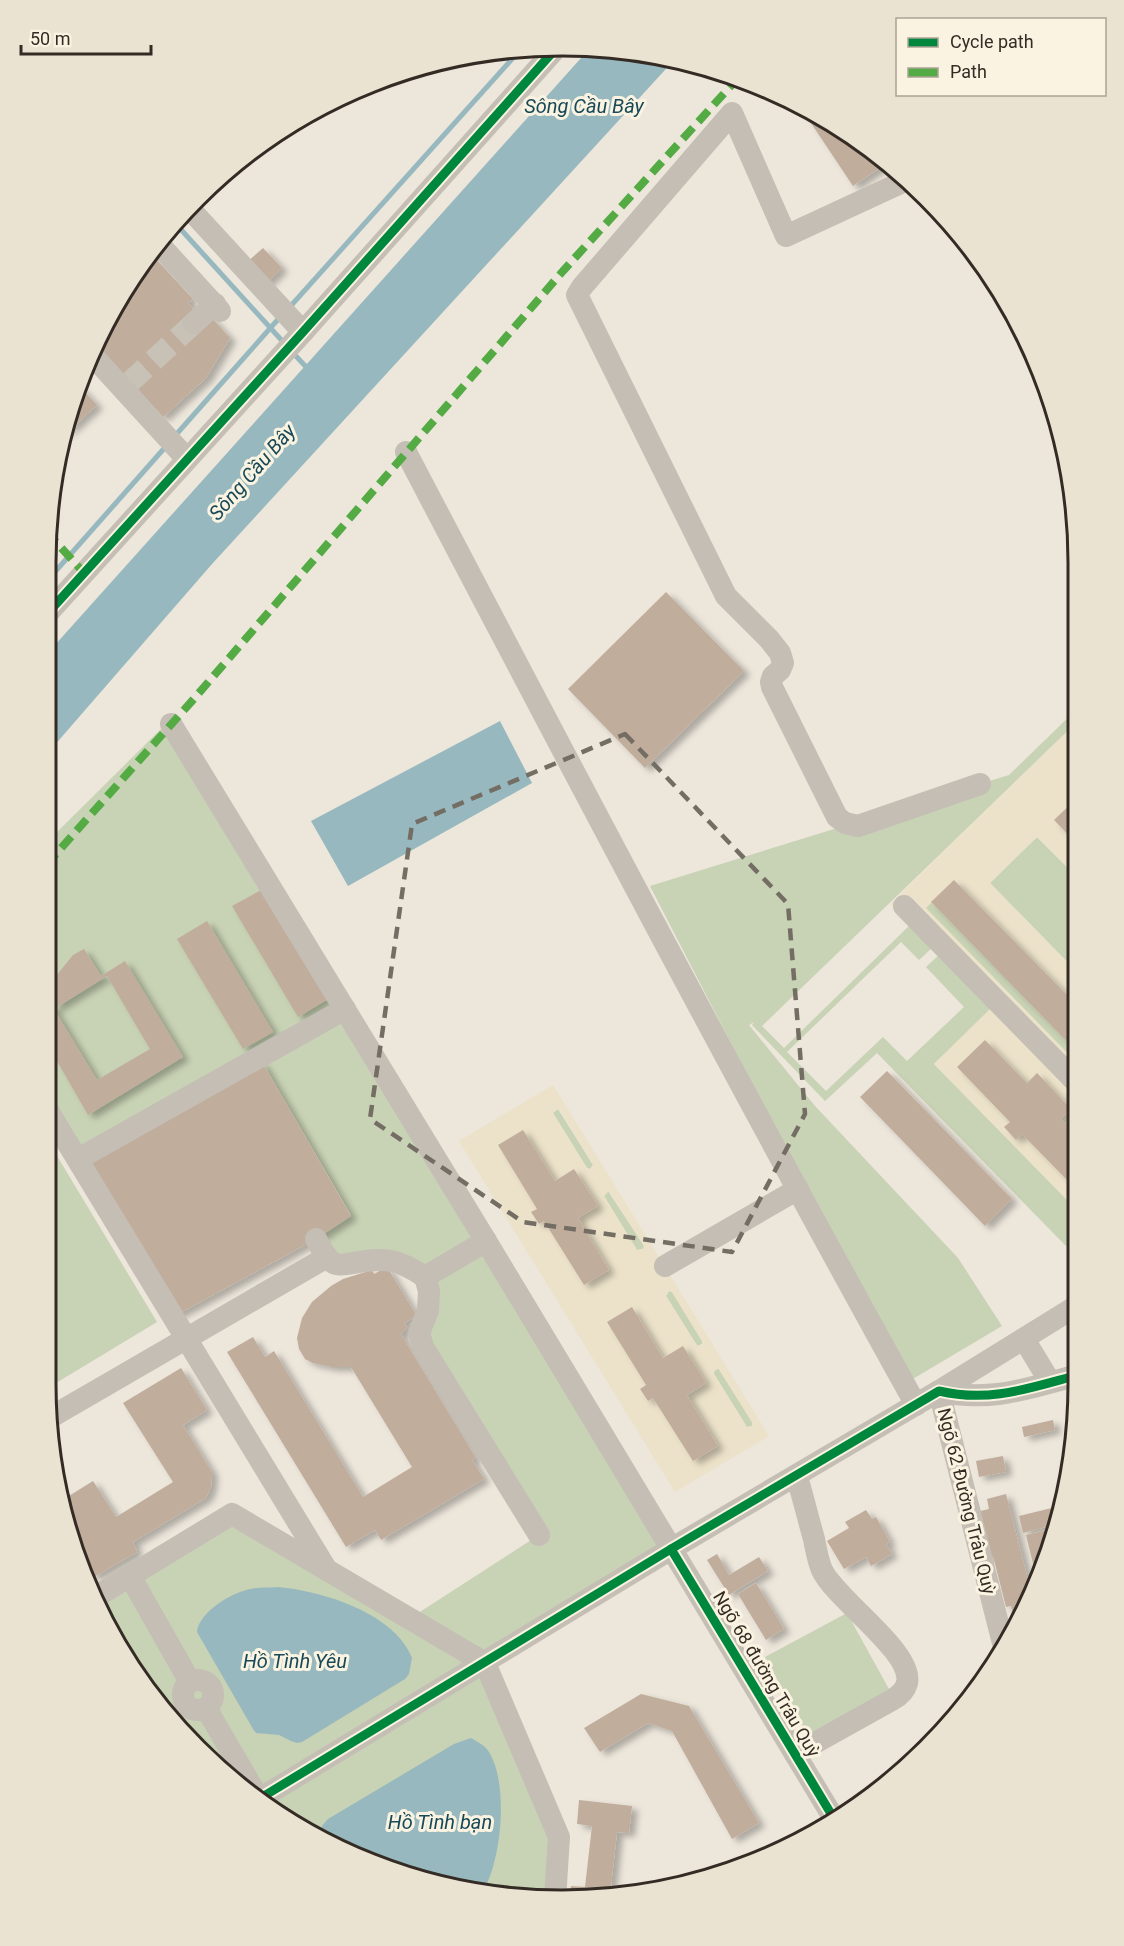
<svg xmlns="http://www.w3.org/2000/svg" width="1124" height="1946" viewBox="0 0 1124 1946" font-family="Roboto,sans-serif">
  <defs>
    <filter id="shadow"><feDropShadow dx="6" dy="4" stdDeviation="3" flood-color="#0004"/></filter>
  </defs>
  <rect width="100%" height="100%" fill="#ece6db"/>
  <g fill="#c8d2b4">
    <path d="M1078,708V721L762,1026L784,1048L910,925L932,948L919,960L901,942L787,1052L826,1091L883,1037L907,1061L964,1007L926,967L939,955L992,1008L934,1064L1071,1204L1078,1198V1234L1066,1246L877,1053L825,1101L752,1025L754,1022L749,1025L815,1106L958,1258L1002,1326L906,1383L650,886L1009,775Z"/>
    <path d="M172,718L673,1547L486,1663L559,1837L555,1900L428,1883L274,1814L152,1698L97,1596L232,1514L409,1619L539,1535L423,1347L425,1277L344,1265L316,1239L351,1215L262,1062L84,1162L45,1095L46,843Z"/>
    <path d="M1037,837L1078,878V973L990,883Z"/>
    <path d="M931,902L1078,1053V1064L925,908Z"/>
    <path d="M558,1109L593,1165L590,1169L587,1168L553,1113Z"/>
    <path d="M45,1136L157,1322L46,1389L45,1384Z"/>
    <path d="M608,1191L644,1246L643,1249L637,1250L604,1196Z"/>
    <path d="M669,1291L672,1292L702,1341V1344L697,1346L696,1344L666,1296Z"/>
    <path d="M717,1369H719L752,1422V1426L747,1427L714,1374L713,1372Z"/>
    <path d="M847,1613L890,1691L809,1737L765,1657Z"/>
  </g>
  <g fill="#ece2c9" fill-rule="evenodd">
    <path d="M1078,721V797L1054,820L1078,845V878L1037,837L990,883L1078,973V1006L955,880L926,908L1078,1064V1136L1061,1119L1071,1109L1054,1091L1037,1074L1027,1083L985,1040L957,1067L1010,1122L1004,1128L1016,1139L1022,1134L1070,1183L1078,1176V1198L1071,1204L934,1064L991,1008L890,904Z"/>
    <path d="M553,1085L769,1436L675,1492L459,1141ZM558,1109L560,1110L593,1165L590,1169L587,1168L553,1113ZM523,1130L555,1181L574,1169L597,1206L578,1218L609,1269L584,1284L544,1221L538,1224L531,1212L537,1209L498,1145ZM609,1191L644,1246L643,1249L637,1250L604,1196ZM669,1291L672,1292L702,1341V1344L698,1346L696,1344L666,1296ZM632,1307L663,1358L683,1346L706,1383L687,1395L718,1446L693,1461L653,1398L647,1401L640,1389L646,1385L607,1322ZM718,1368L752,1422V1426L747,1427L714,1374V1372Z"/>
  </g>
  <g fill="#97b8be">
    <path d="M590,48L663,55L675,59L212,564L46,755V655Z"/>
    <path d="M500,721L532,783L348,886L311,821Z"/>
    <path d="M278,1587C322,1591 395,1613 412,1658L409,1674L405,1679L302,1742L297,1743L291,1741L279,1735L256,1733L253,1729L197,1632C199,1612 231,1593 250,1589C259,1587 269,1588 278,1587Z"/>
    <path d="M471,1738C476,1741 482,1744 486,1748C510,1777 502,1861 483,1891L428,1883L321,1835L322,1826L328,1819L454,1744Z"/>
  </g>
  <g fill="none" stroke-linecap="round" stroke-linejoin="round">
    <g stroke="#97b8be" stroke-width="5">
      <path d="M175,223L285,344"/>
      <path d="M288,309L521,49"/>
      <path d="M293,353L309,370"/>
      <path d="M174,437L281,316"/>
      <path d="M46,582L168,444"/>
    </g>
  </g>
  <g fill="#c1ad9c" fill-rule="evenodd" filter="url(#shadow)">
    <path d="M810,111L849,132L887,163L853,186L805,114Z"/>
    <path d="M263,248L282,268L266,284L246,263Z"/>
    <path d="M150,253L193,299L188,303L196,312L211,317L230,338L206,378L162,418L96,348L132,275Z"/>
    <path d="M78,385L97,405L65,434L73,395Z"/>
    <path d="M666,592L744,671L645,768L568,689Z"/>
    <path d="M1078,797V845L1054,820Z"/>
    <path d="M954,880L1078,1006V1053L931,902Z"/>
    <path d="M263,889L328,999L298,1017L232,906Z"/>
    <path d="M207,921L273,1032L243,1049L177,939Z"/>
    <path d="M84,949L101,976L125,961L183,1057L88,1115L45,1040V1009L56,1003L47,987L73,955ZM107,976L150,1049L97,1080L54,1009Z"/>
    <path d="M985,1040L1027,1083L1037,1073L1071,1109L1061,1119L1078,1136V1176L1070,1183L1022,1134L1016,1140L1004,1127L1010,1122L957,1067Z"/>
    <path d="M262,1062L351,1216L316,1239L171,1318L85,1162Z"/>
    <path d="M887,1071L1012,1199L985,1226L860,1097Z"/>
    <path d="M523,1130L555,1181L574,1169L598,1206L578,1218L609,1270L584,1285L544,1221L539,1224L531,1212L537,1209L498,1145Z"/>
    <path d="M387,1267L417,1316L404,1323L407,1328L401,1334L476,1458L472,1460L484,1479L381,1540L375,1530L346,1547L227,1352L253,1337L265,1357L274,1351L363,1497L412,1467L351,1367H332L313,1363L305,1359L299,1349L297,1338L302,1318L312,1302L331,1286L343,1279L372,1270L374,1274Z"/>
    <path d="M632,1307L663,1358L683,1346L706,1383L687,1395L718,1446L693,1461L653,1398L648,1401L640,1389L646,1385L607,1322Z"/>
    <path d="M181,1368L207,1410L183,1425L212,1472L211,1487L206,1498L133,1542L137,1552L94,1577L86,1567L83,1569L72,1550L64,1499L93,1481L116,1517L173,1482L123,1403Z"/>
    <path d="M1053,1420L1055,1430L1024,1437L1022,1427Z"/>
    <path d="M1076,1428L1071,1454L1065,1431Z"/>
    <path d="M1003,1456L1006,1472L979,1477L976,1461Z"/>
    <path d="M1006,1494L1031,1592L1015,1624L1011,1606L1006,1607L993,1556L984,1558L972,1513L989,1509L987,1499Z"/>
    <path d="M1060,1506L1057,1524L1023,1533L1019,1516Z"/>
    <path d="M866,1510L872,1519L876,1517L890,1542L886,1544L892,1554L871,1566L866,1557L844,1569L827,1541L849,1528L845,1522Z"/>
    <path d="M1055,1528L1051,1551L1037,1580L1026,1535Z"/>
    <path d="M717,1554L729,1575L759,1557L768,1571L729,1595L707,1560Z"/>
    <path d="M756,1583L784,1629L766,1640L738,1594Z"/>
    <path d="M641,1694L689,1706L759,1823L732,1839L672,1731L648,1723L600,1752L584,1728Z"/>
    <path d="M579,1800L632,1806L629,1833L617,1832L611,1886L622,1888L621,1891L569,1900L571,1886L585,1887L592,1826L577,1824Z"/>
  </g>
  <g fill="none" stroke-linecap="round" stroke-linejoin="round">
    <path stroke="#c7c1b6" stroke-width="22" stroke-dasharray="22 11" stroke-linecap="butt" d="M129,383L194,323"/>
    <g stroke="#c4beb5" stroke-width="22">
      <path d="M907,180L786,236L732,113L582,287L577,295L726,596L769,639L780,653L783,663L780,670L773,676L771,682L772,687L837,817L845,823L858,826L980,784"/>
      <path d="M188,207L303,332"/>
      <path d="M158,243L220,311"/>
      <path d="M194,323L215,304"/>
      <path d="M92,355L187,459"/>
      <path d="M406,452C573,771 741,1090 916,1405"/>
      <path d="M46,615L302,333L559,45"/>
      <path d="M171,724L486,1241L833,1817"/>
      <path d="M904,906L1078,1084"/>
      <path d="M45,1106L325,1567"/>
      <path d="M78,1159L345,1009"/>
      <path d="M316,1239C321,1247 326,1261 336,1264C343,1266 352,1263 359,1262C388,1257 401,1261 425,1277L429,1291L428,1310L419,1333L423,1347L539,1535"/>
      <path d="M665,1266L798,1189"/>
      <path d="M425,1277L486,1241"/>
      <path d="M1024,1339L1050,1382"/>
      <path d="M51,1417L327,1257"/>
      <path d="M130,1576L190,1682"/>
      <path d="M97,1596L232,1514L485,1663L559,1837L555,1900"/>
      <path d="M1004,1647L939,1391L1078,1305"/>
      <circle cx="198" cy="1695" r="15"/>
      <path d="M206,1708L259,1799"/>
      <path d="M795,1754L892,1700C899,1696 905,1691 907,1683C914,1652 835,1599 822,1570C818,1561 816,1549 814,1539C808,1518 803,1497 797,1477"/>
      <path d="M259,1799L671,1549L939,1391C990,1403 1029,1388 1078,1375"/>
    </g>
    <g stroke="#54ab44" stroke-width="8" stroke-dasharray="15 8" stroke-linecap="butt">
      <path d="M46,531L84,573"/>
      <path d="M46,865L192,701L563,271L738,78"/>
    </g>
    <defs>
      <g id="cycleway">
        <path d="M46,615L302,333L559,45"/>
        <path d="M671,1549L833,1817"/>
        <path d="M259,1799L671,1549L939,1391C990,1403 1029,1388 1078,1375"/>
      </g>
    </defs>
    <use href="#cycleway" stroke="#faf3e1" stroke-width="13"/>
    <use href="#cycleway" stroke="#00873e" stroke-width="9"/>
  </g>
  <path fill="none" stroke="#746d64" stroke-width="4.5" stroke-dasharray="12 8" stroke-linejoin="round" d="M625,734L788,904L805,1114L732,1252L523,1222L370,1119L412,824Z"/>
  <g text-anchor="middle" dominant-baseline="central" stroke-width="6" stroke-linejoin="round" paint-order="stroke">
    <g font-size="18" fill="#342c24" stroke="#faf3e1">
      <text transform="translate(967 1501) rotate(76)">Ngõ 62 Đường Trâu Quỳ</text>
      <text transform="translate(767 1674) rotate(59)">Ngõ 68 đường Trâu Quỳ</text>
    </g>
    <g font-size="20" font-style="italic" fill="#174958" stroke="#faf3e1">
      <text x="584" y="106">Sông Cầu Bây</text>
      <text transform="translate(252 472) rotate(-49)">Sông Cầu Bây</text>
      <text x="295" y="1661">Hồ Tình Yêu</text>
      <text x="440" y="1822">Hồ Tình bạn</text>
    </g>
  </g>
  <path d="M0 0H1124V1946H0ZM562 56H562A506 506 0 0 1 1068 562V1384A506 506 0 0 1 562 1890H562A506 506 0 0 1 56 1384V562A506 506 0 0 1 562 56Z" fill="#eae3d2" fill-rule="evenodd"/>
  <path fill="none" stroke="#342c24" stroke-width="3" d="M562 56H562A506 506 0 0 1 1068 562V1384A506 506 0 0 1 562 1890H562A506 506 0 0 1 56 1384V562A506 506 0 0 1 562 56Z"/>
  <rect x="896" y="18" width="210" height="78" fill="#faf3e1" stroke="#aba395" stroke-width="1.5"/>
  <rect x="908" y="38" width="30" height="9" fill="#00873e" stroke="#aba395" stroke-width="1.5"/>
  <text x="950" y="48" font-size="18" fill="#342c24">Cycle path</text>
  <rect x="908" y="68" width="30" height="9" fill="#54ab44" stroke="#aba395" stroke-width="1.5"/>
  <text x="950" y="78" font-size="18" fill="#342c24">Path</text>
  <path d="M21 45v9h130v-9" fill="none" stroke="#342c24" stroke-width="3"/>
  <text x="30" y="45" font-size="18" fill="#342c24" stroke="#faf3e1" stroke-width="4.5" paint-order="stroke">50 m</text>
</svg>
